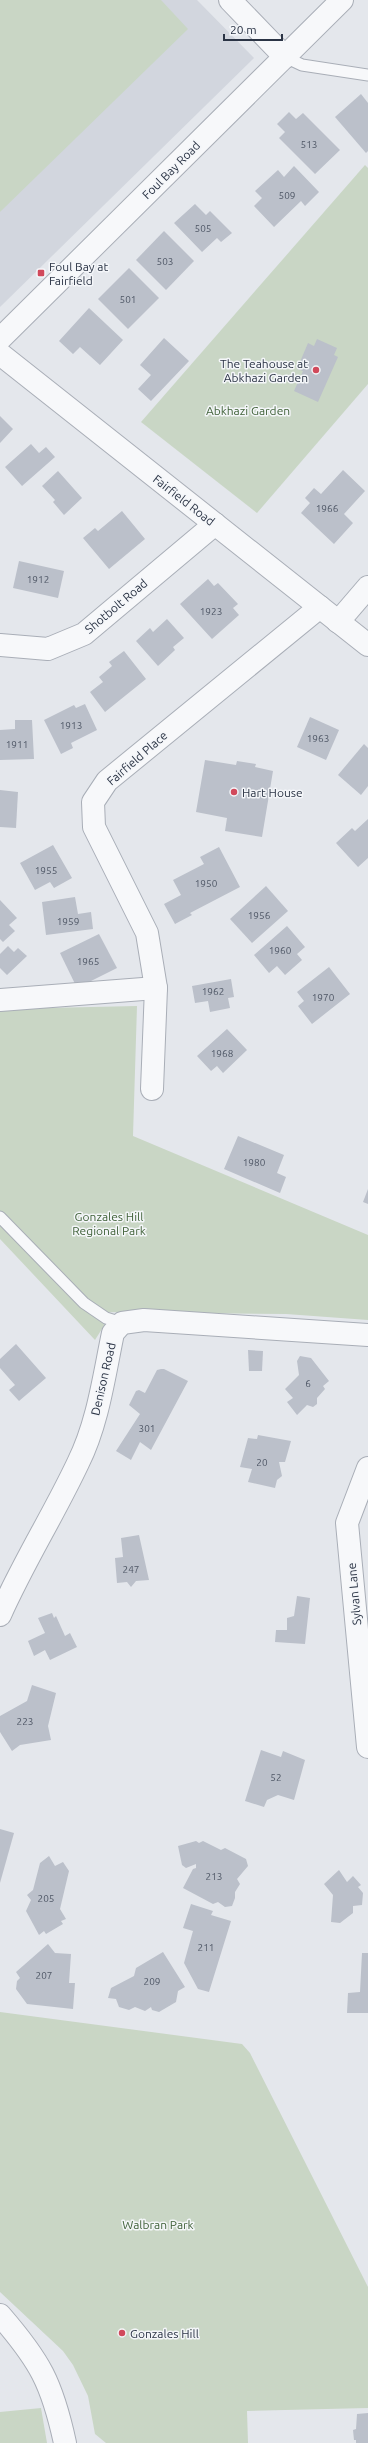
<svg xmlns="http://www.w3.org/2000/svg" width="368" height="2443" viewBox="0 0 368 2443" font-family="Ubuntu,sans-serif">
  <rect width="100%" height="100%" fill="#e4e7ec"/>
  <path fill="#d2d6de" d="M0,0H197L254,58L0,307Z"/>
  <g fill="#c9d6c5">
    <path d="M0,0H161L188,29L0,212Z"/>
    <path d="M365,165L368,168V384L257,513L141,422Z"/>
    <path d="M137,1006L133,1136L368,1235V1320L286,1314L94,1312L105,1324L95,1340L0,1239V1009Z"/>
    <path d="M0,2012L242,2044L250,2053L368,2287V2408L247,2411L248,2443H106L95,2434L88,2396L73,2365L63,2351L0,2292Z"/>
    <path d="M41,2408L47,2443H0V2412Z"/>
  </g>
  <g fill="#bbc0ca">
    <path d="M361,94L368,103V151L366,153L335,117Z"/>
    <path d="M289,112L296,119L303,113L340,150L315,174L279,138L285,132L277,124Z"/>
    <path d="M294,166L319,192L305,206L301,201L274,227L254,206L262,198L255,191L278,170L284,177Z"/>
    <path d="M195,204L206,215L210,211L232,233L221,242L217,238L202,252L174,223Z"/>
    <path d="M164,231L194,261L166,290L136,260Z"/>
    <path d="M129,268L159,298L128,329L98,299Z"/>
    <path d="M89,308L123,340L100,365L80,347L73,354L59,341Z"/>
    <path d="M164,338L189,361L151,401L138,389L151,375L140,365Z"/>
    <path d="M317,339L337,348L334,355L338,357L318,402L294,391L303,371L297,369L308,343L314,346Z"/>
    <path d="M0,416L13,429L0,443Z"/>
    <path d="M31,444L39,453L46,447L55,457L22,486L5,467Z"/>
    <path d="M343,470L365,491L344,514L353,523L334,544L301,513L310,503L305,498L314,488L321,494Z"/>
    <path d="M58,471L82,498L64,515L53,502L55,500L42,486Z"/>
    <path d="M122,511L145,539L109,569L83,538L95,528L98,531Z"/>
    <path d="M19,561L64,571L58,598L13,588Z"/>
    <path d="M208,579L214,586L218,583L238,604L233,608L239,615L212,639L180,604Z"/>
    <path d="M167,619L184,638L173,647L175,650L158,666L136,641L150,628L153,632Z"/>
    <path d="M124,651L146,679L105,712L90,692L103,682L99,677L112,666L109,662Z"/>
    <path d="M85,704L97,730L71,743L73,748L61,754L44,720L74,705L76,708Z"/>
    <path d="M310,717L339,730L326,760L297,747Z"/>
    <path d="M15,720H32L34,759L0,760V730L15,729Z"/>
    <path d="M364,744L368,748V786L361,795L338,775Z"/>
    <path d="M205,760L236,765L237,761L256,764L255,767L273,771L262,837L225,831L227,818L196,812Z"/>
    <path d="M0,790L18,792L16,828L0,827Z"/>
    <path d="M368,819V858L358,867L336,843L352,828L355,831Z"/>
    <path d="M53,845L72,878L54,888L50,882L35,890L20,863Z"/>
    <path d="M219,847L240,887L190,913L192,915L175,924L164,904L181,895L173,880L204,864L200,857Z"/>
    <path d="M266,886L288,911L252,943L230,919Z"/>
    <path d="M75,897L78,914L91,912L93,929L46,935L42,902Z"/>
    <path d="M0,900L17,918L9,925L15,931L3,942L0,939Z"/>
    <path d="M287,926L305,947L297,954L302,960L285,975L277,966L269,973L254,955Z"/>
    <path d="M99,934L117,968L77,988L60,953Z"/>
    <path d="M8,946L14,952L18,948L27,956L7,975L0,968V954Z"/>
    <path d="M329,967L350,994L312,1024L298,1006L304,1001L297,992Z"/>
    <path d="M231,979L234,997L228,998L230,1008L210,1012L208,1001L195,1003L192,986Z"/>
    <path d="M227,1029L247,1050L223,1073L217,1066L211,1071L197,1056Z"/>
    <path d="M238,1136L284,1155L277,1173L286,1177L280,1193L224,1169Z"/>
    <path d="M368,1189V1204L363,1202Z"/>
    <path d="M16,1344L46,1378L19,1401L9,1390L15,1385L0,1368V1359Z"/>
    <path d="M248,1350L263,1351L262,1371H249Z"/>
    <path d="M300,1356L311,1358L329,1381L323,1386L325,1389L317,1398V1404L313,1407L307,1405L297,1415L287,1402L293,1398L285,1389L299,1375L297,1361Z"/>
    <path d="M161,1369H164L188,1381L151,1450L140,1442L131,1460L116,1451L140,1414L129,1405L136,1391L139,1390L145,1393L157,1370Z"/>
    <path d="M258,1435L291,1441L285,1462H279L282,1476L277,1480L275,1488L248,1482L252,1469L240,1467L248,1438L257,1439Z"/>
    <path d="M139,1535L149,1580L136,1581L131,1587L127,1582L117,1583L115,1558L123,1557L121,1538Z"/>
    <path d="M297,1596L310,1598L305,1644L275,1642L276,1630H287V1618L294,1616Z"/>
    <path d="M52,1613L54,1618L56,1616L65,1636L70,1633L77,1647L50,1660L45,1650L34,1656L28,1641L45,1633L38,1618Z"/>
    <path d="M32,1685L56,1693L48,1726L51,1740L20,1745L12,1751L0,1732V1716L27,1701Z"/>
    <path d="M261,1750L281,1757L283,1751L305,1760L294,1800L278,1795L267,1800L264,1807L245,1801Z"/>
    <path d="M0,1829L14,1833L0,1883Z"/>
    <path d="M196,1841L199,1843L203,1841L221,1850L225,1848L246,1859L248,1866L237,1879L240,1884L235,1892V1898L232,1906L225,1907L218,1902L213,1904L183,1888L193,1869L196,1868V1864L186,1868L182,1865L178,1846Z"/>
    <path d="M49,1856L55,1866L63,1862L69,1871L60,1909L66,1919L61,1921L63,1924L46,1934L44,1931L39,1935L26,1911L31,1900L27,1895L33,1890L40,1863Z"/>
    <path d="M339,1870L347,1882L353,1876L361,1885L358,1887L363,1893L362,1905L353,1906V1913L340,1923L331,1922L333,1895L324,1884Z"/>
    <path d="M191,1904L213,1911L211,1915L231,1921L209,1992L198,1989L184,1963L193,1931L183,1928Z"/>
    <path d="M48,1944L55,1953L71,1954L69,1983H75L73,2009L27,2004L16,1989L17,1981L20,1978L16,1972Z"/>
    <path d="M163,1952L185,1987L178,1991L176,2002L159,2012L152,2010L151,2007L145,2011L135,2007L129,2010L119,2007L116,1999L108,1998L111,1988L134,1976L136,1968Z"/>
    <path d="M362,1953H368V2013H347L348,1993L360,1992Z"/>
    <path d="M368,2413V2443H356V2440H354L353,2430L356,2429L357,2414Z"/>
  </g>
  <g fill="none" stroke-linecap="round" stroke-linejoin="round">
    <defs>
      <g id="service">
        <path d="M285,57L302,65L368,75"/>
        <path d="M0,1217L84,1303L106,1318L122,1323"/>
      </g>
      <g id="minor">
        <path d="M230,0L285,57"/>
        <path d="M338,622L368,587"/>
        <path d="M0,645L48,649L84,634L215,524"/>
        <path d="M0,1000L156,988"/>
        <path d="M152,1089L156,988L147,933L94,827L93,802L107,781L320,607"/>
        <path d="M368,1468L347,1523L368,1747"/>
        <path d="M0,1615C23,1563 54,1514 78,1463C98,1423 104,1376 113,1333L122,1323L144,1320L368,1335"/>
        <path d="M0,2315C40,2361 52,2383 65,2443"/>
      </g>
      <g id="tertiary">
        <path d="M0,339L342,0"/>
        <path d="M0,354L368,645"/>
      </g>
    </defs>
    <use href="#service" stroke="#a9aeb7" stroke-width="13"/>
    <use href="#minor" stroke="#a9aeb7" stroke-width="24"/>
    <use href="#tertiary" stroke="#a9aeb7" stroke-width="24"/>
    <use href="#service" stroke="#f7f8fa" stroke-width="11"/>
    <use href="#minor" stroke="#f7f8fa" stroke-width="22"/>
    <use href="#tertiary" stroke="#f7f8fa" stroke-width="22"/>
  </g>
  <g fill="#d1495b" stroke="#f4f6f9" stroke-width="1.5">
    <rect x="37" y="269" width="8" height="8" rx="2"/>
    <circle cx="316" cy="370" r="4"/>
    <circle cx="234" cy="792" r="4"/>
    <circle cx="122" cy="2333" r="4"/>
  </g>
  <g text-anchor="middle" dominant-baseline="central" stroke-width="3" stroke-linejoin="round" paint-order="stroke">
    <g font-size="10" fill="#4f5766">
      <text x="309" y="144">513</text>
      <text x="287" y="195">509</text>
      <text x="203" y="228">505</text>
      <text x="165" y="261">503</text>
      <text x="128" y="299">501</text>
      <text x="327" y="508">1966</text>
      <text x="38" y="579">1912</text>
      <text x="211" y="611">1923</text>
      <text x="71" y="725">1913</text>
      <text x="318" y="738">1963</text>
      <text x="17" y="744">1911</text>
      <text x="46" y="870">1955</text>
      <text x="206" y="883">1950</text>
      <text x="259" y="915">1956</text>
      <text x="68" y="921">1959</text>
      <text x="280" y="950">1960</text>
      <text x="88" y="961">1965</text>
      <text x="213" y="991">1962</text>
      <text x="323" y="997">1970</text>
      <text x="222" y="1053">1968</text>
      <text x="254" y="1162">1980</text>
      <text x="308" y="1383">6</text>
      <text x="147" y="1428">301</text>
      <text x="262" y="1462">20</text>
      <text x="131" y="1569">247</text>
      <text x="25" y="1721">223</text>
      <text x="276" y="1777">52</text>
      <text x="214" y="1876">213</text>
      <text x="46" y="1898">205</text>
      <text x="206" y="1947">211</text>
      <text x="44" y="1975">207</text>
      <text x="152" y="1981">209</text>
    </g>
    <g font-size="12" fill="#2b3445" stroke="#f4f6f9">
      <text transform="translate(171 170) rotate(-45)">Foul Bay Road</text>
      <text transform="translate(184 500) rotate(38)">Fairfield Road</text>
      <text transform="translate(116 606) rotate(-40)">Shotbolt Road</text>
      <text transform="translate(137 758) rotate(-41)">Fairfield Place</text>
      <text transform="translate(103 1379) rotate(-77)">Denison Road</text>
      <text transform="translate(354 1594) rotate(-95)">Sylvan Lane</text>
    </g>
    <g font-size="12" fill="#2b3445" stroke="#f4f6f9" text-anchor="start">
      <text x="49" y="266">Foul Bay at<tspan x="49" dy="14">Fairfield</tspan></text>
      <text x="308" y="363" text-anchor="end">The Teahouse at<tspan x="308" dy="14">Abkhazi Garden</tspan></text>
      <text x="242" y="792">Hart House</text>
      <text x="130" y="2333">Gonzales Hill</text>
    </g>
    <g font-size="12" fill="#3f6138" stroke="#f4f6f9">
      <text x="248" y="410">Abkhazi Garden</text>
      <text x="109" y="1216">Gonzales Hill<tspan x="109" dy="14">Regional Park</tspan></text>
      <text x="158" y="2224">Walbran Park</text>
    </g>
  </g>
  <path d="M224 34v6h58v-6" fill="none" stroke="#2b3445" stroke-width="2"/>
  <text x="230" y="34" font-size="12" fill="#2b3445" stroke="#f4f6f9" stroke-width="3" paint-order="stroke">20 m</text>
</svg>
